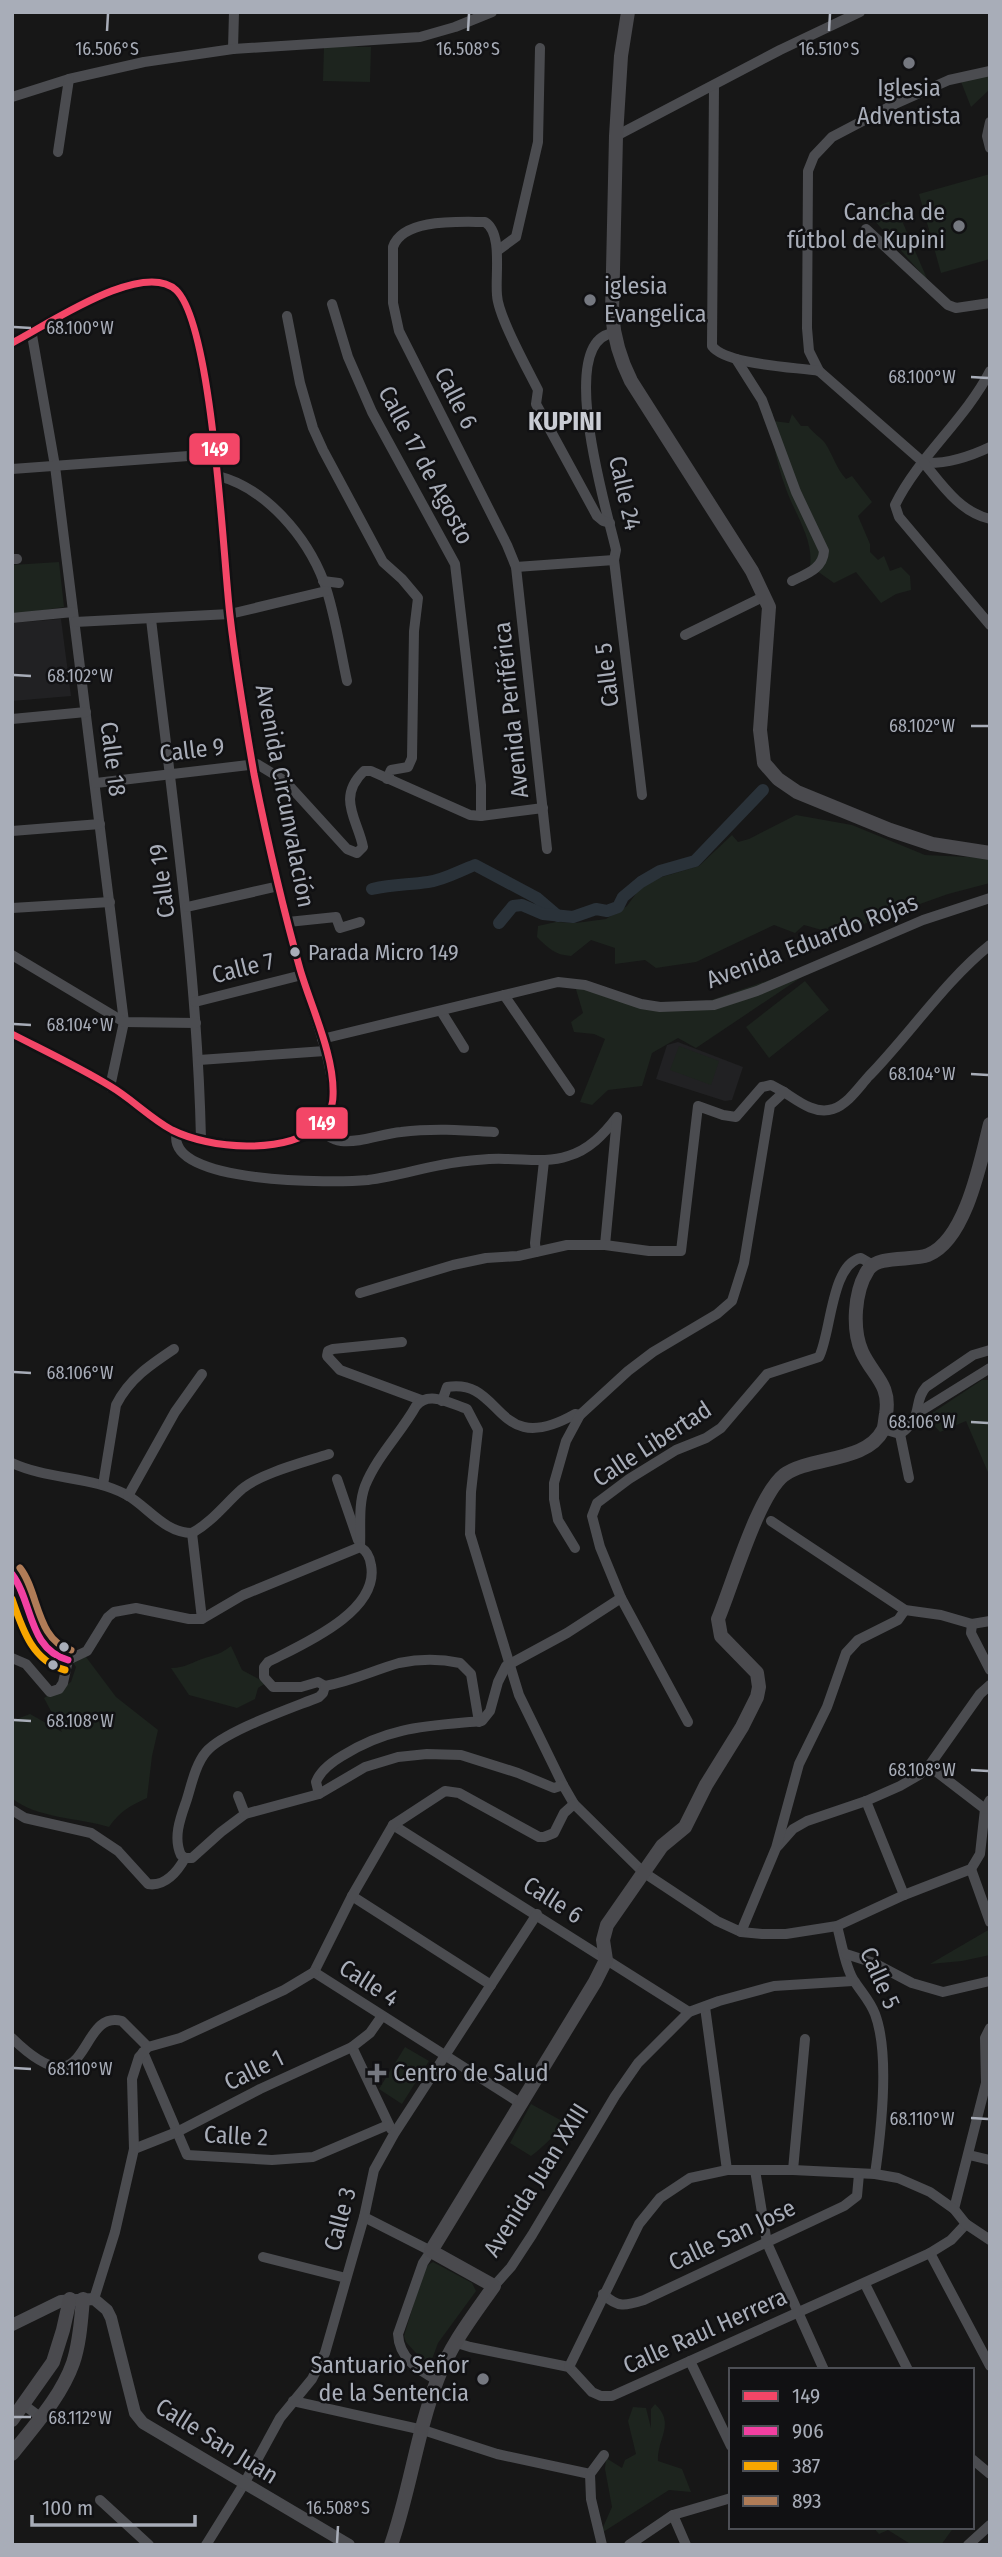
<svg xmlns="http://www.w3.org/2000/svg" width="1002" height="2557" viewBox="0 0 1002 2557" font-family="'Fira Sans Condensed',sans-serif">
  <rect width="100%" height="100%" fill="#171717"/>
  <g fill="#212123">
    <path d="M61,619L71,696L12,701V623Z"/>
    <path d="M678,1042L743,1067L732,1100L725,1101L656,1079L667,1045Z"/>
  </g>
  <g fill="#1d241e">
    <path d="M324,46L371,47L370,82L323,81Z"/>
    <path d="M990,66V89L971,107L958,74Z"/>
    <path d="M990,174V259L941,273L919,194Z"/>
    <path d="M893,200L928,281L866,211Z"/>
    <path d="M768,404L773,414V421L789,423L792,414L801,426H808C813,433 820,437 825,443C833,455 836,468 846,479L852,476L872,502L858,516L870,544V552L878,560L884,556L890,571L901,567L910,576L911,590L896,594L881,603L856,572L834,583L810,566C814,540 795,514 786,489C776,462 771,434 768,404Z"/>
    <path d="M59,562L64,607L12,615V565Z"/>
    <path d="M796,815L852,825L925,855L990,858V883L948,894L836,934L804,925L795,933L774,925L696,962L656,968L645,960L615,964V948L591,940L571,956C555,955 548,948 537,937L538,926L556,922L576,923L606,919L627,906L640,888L655,879L699,866L732,835L738,842L749,839Z"/>
    <path d="M827,960L696,1048L678,1038L652,1053L642,1086L608,1090L592,1105L580,1102L605,1039L594,1034L574,1032L571,1022L583,1013L575,986L622,999L694,1006Z"/>
    <path d="M805,981L829,1010L769,1058L746,1027Z"/>
    <path d="M679,1046L719,1061L711,1085L670,1070Z"/>
    <path d="M982,1380H990V1477L966,1421L940,1432L932,1423H917Z"/>
    <path d="M231,1646L242,1670L266,1683L258,1688L255,1699L237,1708L189,1695L171,1668C185,1668 192,1662 205,1658C217,1654 219,1655 231,1646Z"/>
    <path d="M80,1649L116,1697L158,1730L152,1756L147,1798C131,1805 119,1812 109,1827C81,1818 34,1818 12,1798V1721L30,1714L62,1732L44,1698L71,1682L76,1667L72,1661Z"/>
    <path d="M990,1929V1955L962,1961L930,1964Z"/>
    <path d="M405,2047L429,2061L402,2104L379,2089Z"/>
    <path d="M531,2104L564,2122L566,2127C552,2135 544,2147 531,2156L510,2143Z"/>
    <path d="M433,2262L472,2283L476,2291L438,2343L431,2362L426,2364L406,2342L404,2336L425,2267Z"/>
    <path d="M655,2404C676,2424 657,2438 658,2461L682,2469L691,2492L669,2490L600,2534L612,2507L605,2469L606,2458L622,2468L625,2460L636,2454L628,2421L633,2407L646,2408L651,2428V2409Z"/>
    <path d="M873,2527H954L941,2545H912L888,2530L879,2534Z"/>
  </g>
  <g fill="none" stroke-linecap="round" stroke-linejoin="round">
    <g stroke="#2a3239" stroke-width="12">
      <path d="M372,889C394,884 407,885 428,882C444,880 459,871 475,865L537,898L558,916"/>
      <path d="M499,923L513,906L522,905L543,914L573,917L596,909L607,911L618,907L623,897L641,882L660,871L695,861L763,790"/>
    </g>
    <g stroke="#4b4c50" stroke-width="10">
      <path d="M233,49L234,12"/>
      <path d="M990,71L949,80L895,104L832,137L814,156L808,171L807,328L809,351L819,371L924,463C946,464 969,457 990,447"/>
      <path d="M714,86L712,346C726,365 795,367 819,371"/>
      <path d="M12,97L69,79L144,62L233,49L420,37L455,27L492,12"/>
      <path d="M990,122L987,136L990,148"/>
      <path d="M616,136L780,50L860,12"/>
      <path d="M58,152L69,79"/>
      <path d="M866,229L948,305L956,308L990,303"/>
      <path d="M497,251L516,237L538,142L540,48"/>
      <path d="M332,304L348,357L372,412L455,564L481,785V816"/>
      <path d="M287,316L300,383L313,428L323,450L383,562L402,579L418,598L414,631L412,758L408,767L391,770L387,779"/>
      <path d="M614,333C554,339 608,514 616,550L614,560L642,795"/>
      <path d="M32,335L55,466L124,1022L110,1087"/>
      <path d="M12,343C50,327 137,258 176,290C212,320 223,560 230,615C236,666 245,716 253,766C266,837 282,907 302,975C313,1012 329,1050 333,1089C335,1102 329,1117 319,1126C287,1154 216,1148 179,1133C154,1123 133,1100 110,1086C78,1067 45,1051 12,1034"/>
      <path d="M736,359L762,400L796,492L824,551C823,569 806,574 792,581"/>
      <path d="M990,371C965,420 919,456 895,505L899,517L990,625"/>
      <path d="M924,463C942,485 960,512 990,519"/>
      <path d="M12,469L216,454"/>
      <path d="M218,476C266,488 307,537 324,582C335,613 340,649 347,681"/>
      <path d="M12,559H17"/>
      <path d="M516,567L614,560"/>
      <path d="M323,581L339,583"/>
      <path d="M12,618L73,612"/>
      <path d="M151,619C171,792 197,964 201,1139"/>
      <path d="M75,622L230,614L326,591"/>
      <path d="M685,635L765,596"/>
      <path d="M12,719L86,712"/>
      <path d="M96,783L257,764L285,781L347,849L357,853L363,847C358,820 336,798 364,771H371L470,815L481,816L543,808"/>
      <path d="M12,831L100,824"/>
      <path d="M547,849L516,567L507,545L399,331L393,303V247C403,218 459,222 485,222C503,233 495,275 497,295C498,316 527,368 538,390L536,404L597,516L603,521L610,523"/>
      <path d="M187,907L279,886"/>
      <path d="M12,908L110,902"/>
      <path d="M288,922L336,917L340,928L360,922"/>
      <path d="M12,955L124,1022L196,1023"/>
      <path d="M504,995L570,1091"/>
      <path d="M195,1002L302,975"/>
      <path d="M441,1011L464,1048"/>
      <path d="M322,1039L558,982L585,985L641,1004L660,1007L714,1005L757,991L923,920L990,898"/>
      <path d="M199,1060L325,1051"/>
      <path d="M318,1127C325,1134 331,1140 341,1141C361,1143 381,1134 401,1132C433,1128 462,1130 494,1132"/>
      <path d="M177,1132C163,1185 337,1183 368,1180C401,1176 433,1164 467,1161C480,1160 492,1158 505,1159C526,1159 547,1163 568,1156C589,1150 604,1134 617,1117"/>
      <path d="M605,1245L617,1118"/>
      <path d="M536,1252L535,1243L544,1161"/>
      <path d="M360,1293L453,1265L486,1258L518,1256L567,1245H605L649,1251H681L698,1106L723,1115L736,1117L762,1087L771,1085L784,1092"/>
      <path d="M402,1342L333,1349L328,1351L327,1356L340,1370L421,1400"/>
      <path d="M442,1401L447,1387C504,1377 494,1460 575,1414L580,1415"/>
      <path d="M918,1409H924L990,1368"/>
      <path d="M883,1429L900,1434C925,1416 912,1403 926,1387L973,1355L990,1350"/>
      <path d="M900,1434L909,1478"/>
      <path d="M12,1463C49,1480 92,1476 127,1495C149,1508 165,1533 192,1533C212,1522 225,1504 242,1489C261,1473 305,1462 329,1454"/>
      <path d="M337,1479L358,1540"/>
      <path d="M103,1485L116,1405C129,1379 150,1365 174,1349"/>
      <path d="M128,1496L175,1412L202,1374"/>
      <path d="M771,1521L905,1610L941,1615L972,1624L990,1621"/>
      <path d="M192,1533L202,1619"/>
      <path d="M360,1547C361,1527 358,1505 365,1486C377,1456 401,1433 416,1406C429,1390 451,1404 467,1409L478,1430L471,1492L470,1534L519,1695L563,1785"/>
      <path d="M575,1548L558,1520L554,1499V1483L566,1441L580,1415L628,1371L653,1352L717,1314L732,1301L744,1263L770,1105L784,1092C798,1101 815,1115 833,1109C848,1104 859,1087 869,1076C909,1035 946,980 990,945"/>
      <path d="M12,1574L18,1582C26,1606 38,1658 68,1660L87,1651L108,1617L114,1612L136,1608L189,1619H202L243,1595L360,1547C367,1551 370,1557 371,1565C380,1612 301,1645 268,1662L264,1667V1677L273,1687H301L318,1682L325,1686"/>
      <path d="M12,1602L19,1612L30,1616"/>
      <path d="M972,1624L971,1633L990,1670"/>
      <path d="M12,1658L26,1664L50,1692L59,1689L63,1683L68,1660"/>
      <path d="M325,1686L323,1693L319,1697C292,1708 224,1731 206,1752C195,1765 191,1787 186,1802C180,1819 173,1838 181,1855L185,1858H192L221,1832L245,1814L319,1794L365,1767L398,1757L427,1754L461,1755L518,1773L554,1788L563,1785L574,1804L643,1872L717,1921L741,1932L762,1934H786L837,1926L904,1895L971,1869L980,1854L985,1809L990,1800"/>
      <path d="M325,1686C353,1681 374,1670 399,1663C419,1659 441,1659 460,1663L471,1674L479,1722"/>
      <path d="M688,1722L621,1598L600,1547L592,1516L597,1503L629,1479L676,1450L706,1438L721,1428L767,1374L819,1357C831,1334 831,1264 861,1258L873,1265"/>
      <path d="M929,1766L985,1809"/>
      <path d="M319,1794L316,1782C320,1771 332,1762 342,1756C389,1726 429,1726 482,1721L490,1711L498,1682L506,1666L567,1633L621,1598"/>
      <path d="M238,1796L245,1814"/>
      <path d="M866,1801L904,1895"/>
      <path d="M12,1810L25,1818L91,1833L118,1851L148,1884C165,1887 178,1871 185,1858"/>
      <path d="M393,1825L689,2012"/>
      <path d="M778,1846L793,1829L807,1821L866,1801L900,1786L919,1775L929,1766L980,1694L990,1685"/>
      <path d="M971,1869L990,1922"/>
      <path d="M352,1896L491,1985"/>
      <path d="M837,1926C841,1940 846,1971 855,1982C862,1993 870,2001 875,2014C890,2054 881,2132 875,2174"/>
      <path d="M741,1932L776,1848L799,1764L827,1707L846,1653L858,1640L898,1620L905,1610"/>
      <path d="M846,1954L874,1963L912,1983L943,1992L990,1981"/>
      <path d="M314,1972L352,1896L393,1825L445,1791L459,1793L539,1837H544L554,1833L564,1813L574,1804"/>
      <path d="M314,1972L520,2103"/>
      <path d="M705,2007L727,2170"/>
      <path d="M12,2038C93,2117 76,2008 122,2021L148,2047"/>
      <path d="M352,2047L391,2129"/>
      <path d="M143,2052L187,2155L272,2160L313,2157L388,2125"/>
      <path d="M134,2149L177,2132L260,2089L352,2047L370,2033L382,2016"/>
      <path d="M969,2155L990,2160"/>
      <path d="M755,2170L767,2243L824,2370"/>
      <path d="M793,2170L805,2039"/>
      <path d="M954,2209L986,2083L985,2038L990,2028"/>
      <path d="M364,2217L431,2251L423,2263L398,2334C399,2358 418,2370 437,2380"/>
      <path d="M930,2253L990,2366"/>
      <path d="M263,2257L346,2278"/>
      <path d="M865,2284L908,2370"/>
      <path d="M494,2286L511,2267L532,2235L615,2096L638,2063L689,2012L719,2001L774,1986L853,1981"/>
      <path d="M603,2294C618,2308 625,2306 644,2300L844,2206L857,2196L859,2174"/>
      <path d="M94,2299L115,2232L134,2149L132,2079L139,2057L148,2047L180,2038L284,1990L314,1972"/>
      <path d="M454,2342L470,2347L569,2367L592,2392L601,2396H612L930,2253L951,2240L966,2224"/>
      <path d="M690,2361L731,2446"/>
      <path d="M569,2367L639,2224L660,2198L690,2178L727,2170H793L875,2174L898,2178L930,2192L954,2209L966,2224L990,2240"/>
      <path d="M293,2401L423,2430L497,2454L590,2474L604,2455"/>
      <path d="M24,2405L40,2417"/>
      <path d="M972,2459L990,2474"/>
      <path d="M590,2474L591,2499L602,2545"/>
      <path d="M100,2500L149,2545"/>
      <path d="M673,2515L686,2545"/>
      <path d="M206,2545L244,2484L280,2418L312,2379L325,2353L364,2217L374,2170L394,2134L537,1914"/>
      <path d="M629,2545L673,2515L731,2498"/>
      <path d="M968,2545L990,2525"/>
    </g>
    <path stroke="#4b4c50" stroke-width="12" d="M12,2325L61,2301L94,2299L107,2310L111,2318L135,2413L143,2423L349,2545"/>
    <g stroke="#4a4a4e" stroke-width="14">
      <path d="M628,12L621,56L616,136L612,314C614,339 620,359 631,381L752,571L769,607L760,730L764,763L778,779L797,792L890,830L932,844L990,853"/>
      <path d="M12,2420L53,2362L63,2330L70,2299"/>
      <path d="M12,2454C34,2426 61,2397 73,2363C80,2342 81,2320 83,2299"/>
      <path d="M391,2545C410,2491 417,2431 438,2378C451,2344 473,2316 494,2286L431,2251L595,1982L606,1960L603,1940L607,1925L662,1846L685,1827L706,1785L742,1727L757,1697L759,1687L757,1673L721,1636L718,1619C732,1586 758,1495 784,1475C810,1456 866,1463 883,1430C885,1426 885,1419 886,1414C891,1384 873,1376 862,1352C852,1330 854,1291 868,1270C877,1255 912,1261 928,1255C966,1240 981,1160 990,1124"/>
    </g>
    <defs>
      <path id="bus-1" d="M12,343C46,326 142,259 176,290C213,325 223,557 230,616C236,669 245,722 254,774C267,839 282,905 300,969C311,1007 335,1056 333,1096C333,1107 327,1119 319,1126C284,1155 210,1149 172,1130C150,1118 132,1099 110,1086C79,1067 45,1051 12,1034"/>
      <path id="bus-2" d="M12,1574C33,1602 28,1649 68,1660"/>
      <path id="bus-3" d="M12,1599C22,1628 32,1661 65,1670"/>
      <path id="bus-4" d="M20,1568C39,1592 36,1640 71,1650"/>
    </defs>
    <use href="#bus-1" stroke="#111113" stroke-width="12"/>
    <use href="#bus-2" stroke="#111113" stroke-width="12"/>
    <use href="#bus-3" stroke="#111113" stroke-width="12"/>
    <use href="#bus-4" stroke="#111113" stroke-width="12"/>
    <use href="#bus-1" stroke="#f34667" stroke-width="7"/>
    <use href="#bus-2" stroke="#f240a1" stroke-width="7"/>
    <use href="#bus-3" stroke="#f7a600" stroke-width="7"/>
    <use href="#bus-4" stroke="#b07c57" stroke-width="7"/>
  </g>
  <path fill="none" stroke="#a8adb8" stroke-width="2.5" d="M107,31L108,14M468,31L469,14M829,31L830,14M14,327L31,328M971,377L988,378M14,675L31,676M971,726H988M14,1024L31,1025M971,1074L988,1075M14,1372L31,1373M971,1422L988,1423M14,1720L31,1721M971,1770L988,1771M14,2068L31,2069M971,2118L988,2119M14,2417H31M337,2543L338,2526"/>
  <g fill="#757880" stroke="#111113" stroke-width="2.5">
    <circle cx="909" cy="63" r="7"/>
    <circle cx="959" cy="226" r="7"/>
    <circle cx="590" cy="300" r="7"/>
    <path d="M373.5 2062.5h7v7h7v7h-7v7h-7v-7h-7v-7h7z"/>
    <circle cx="483" cy="2379" r="7"/>
  </g>
  <g fill="#a8adb8" stroke="#111113" stroke-width="2.5">
    <circle cx="295" cy="952" r="6"/>
    <circle cx="64" cy="1647" r="6"/>
    <circle cx="53" cy="1665" r="6"/>
  </g>
  <g text-anchor="middle" dominant-baseline="central" stroke-width="5" stroke-linejoin="round" paint-order="stroke">
    <g font-size="22" fill="#a8adb8" stroke="#111113" text-anchor="start">
      <text x="308" y="952">Parada Micro 149</text>
    </g>
    <g font-size="24" fill="#a8adb8" stroke="#111113" text-anchor="end">
      <text x="909" y="88" text-anchor="middle">Iglesia<tspan x="909" dy="28">Adventista</tspan></text>
      <text x="945" y="212">Cancha de<tspan x="945" dy="28">fútbol de Kupini</tspan></text>
      <text x="604" y="286" text-anchor="start">iglesia<tspan x="604" dy="28">Evangelica</tspan></text>
      <text x="393" y="2073" text-anchor="start">Centro de Salud</text>
      <text x="469" y="2365">Santuario Señor<tspan x="469" dy="28">de la Sentencia</tspan></text>
    </g>
    <g font-size="24" fill="#a8adb8" stroke="#111113">
      <text transform="translate(456 398) rotate(63)">Calle 6</text>
      <text transform="translate(426 465) rotate(62)">Calle 17 de Agosto</text>
      <text transform="translate(625 493) rotate(77)">Calle 24</text>
      <text transform="translate(607 675) rotate(-97)">Calle 5</text>
      <text transform="translate(511 710) rotate(-96)">Avenida Periférica</text>
      <text transform="translate(192 750) rotate(-7)">Calle 9</text>
      <text transform="translate(113 759) rotate(83)">Calle 18</text>
      <text transform="translate(285 796) rotate(79)">Avenida Circunvalación</text>
      <text transform="translate(162 881) rotate(-97)">Calle 19</text>
      <text transform="translate(812 941) rotate(-21)">Avenida Eduardo Rojas</text>
      <text transform="translate(243 968) rotate(-14)">Calle 7</text>
      <text transform="translate(652 1444) rotate(-33)">Calle Libertad</text>
      <text transform="translate(553 1900) rotate(33)">Calle 6</text>
      <text transform="translate(880 1978) rotate(66)">Calle 5</text>
      <text transform="translate(369 1983) rotate(33)">Calle 4</text>
      <text transform="translate(254 2070) rotate(-26)">Calle 1</text>
      <text transform="translate(236 2136) rotate(3)">Calle 2</text>
      <text transform="translate(536 2180) rotate(-58)">Avenida Juan XXIII</text>
      <text transform="translate(340 2219) rotate(-75)">Calle 3</text>
      <text transform="translate(732 2235) rotate(-25)">Calle San Jose</text>
      <text transform="translate(705 2331) rotate(-24)">Calle Raul Herrera</text>
      <text transform="translate(217 2441) rotate(32)">Calle San Juan</text>
    </g>
    <g font-size="26" font-weight="bold" fill="#c9ccd4" stroke="#111113">
      <text x="565" y="421">KUPINI</text>
    </g>
  </g>
  <g font-size="18" text-anchor="middle" fill="#a8adb8" stroke="#111113" stroke-width="5" stroke-linejoin="round" paint-order="stroke">
    <text x="107" y="55">16.506°S</text>
    <text x="468" y="55">16.508°S</text>
    <text x="829" y="55">16.510°S</text>
    <text x="80" y="334">68.100°W</text>
    <text x="922" y="383">68.100°W</text>
    <text x="80" y="682">68.102°W</text>
    <text x="922" y="732">68.102°W</text>
    <text x="80" y="1031">68.104°W</text>
    <text x="922" y="1080">68.104°W</text>
    <text x="80" y="1379">68.106°W</text>
    <text x="922" y="1428">68.106°W</text>
    <text x="80" y="1727">68.108°W</text>
    <text x="922" y="1776">68.108°W</text>
    <text x="80" y="2075">68.110°W</text>
    <text x="922" y="2125">68.110°W</text>
    <text x="80" y="2424">68.112°W</text>
    <text x="338" y="2514">16.508°S</text>
  </g>
  <g stroke="#111113" stroke-width="2.5">
    <rect x="188" y="432" width="53" height="34" rx="7" fill="#f34667"/>
    <rect x="295" y="1106" width="54" height="34" rx="7" fill="#f34667"/>
  </g>
  <g font-size="19" text-anchor="middle" font-weight="bold" fill="#fff">
    <text x="215" y="456">149</text>
    <text x="322" y="1130">149</text>
  </g>
  <rect width="1002" height="2557" fill="none" stroke="#a8adb8" stroke-width="28"/>
  <rect x="729" y="2368" width="245" height="161" fill="#111113" stroke="#4d4f55" stroke-width="2"/>
  <rect x="743" y="2391" width="35" height="10" fill="#f34667" stroke="#4d4f55" stroke-width="2"/>
  <text x="792" y="2403" font-size="21" fill="#a8adb8">149</text>
  <rect x="743" y="2426" width="35" height="10" fill="#f240a1" stroke="#4d4f55" stroke-width="2"/>
  <text x="792" y="2438" font-size="21" fill="#a8adb8">906</text>
  <rect x="743" y="2461" width="35" height="10" fill="#f7a600" stroke="#4d4f55" stroke-width="2"/>
  <text x="792" y="2473" font-size="21" fill="#a8adb8">387</text>
  <rect x="743" y="2496" width="35" height="10" fill="#b07c57" stroke="#4d4f55" stroke-width="2"/>
  <text x="792" y="2508" font-size="21" fill="#a8adb8">893</text>
  <path d="M32 2515v10h163v-10" fill="none" stroke="#a8adb8" stroke-width="3.5"/>
  <text x="42" y="2515" font-size="21" fill="#a8adb8" stroke="#111113" stroke-width="5" paint-order="stroke">100 m</text>
</svg>
